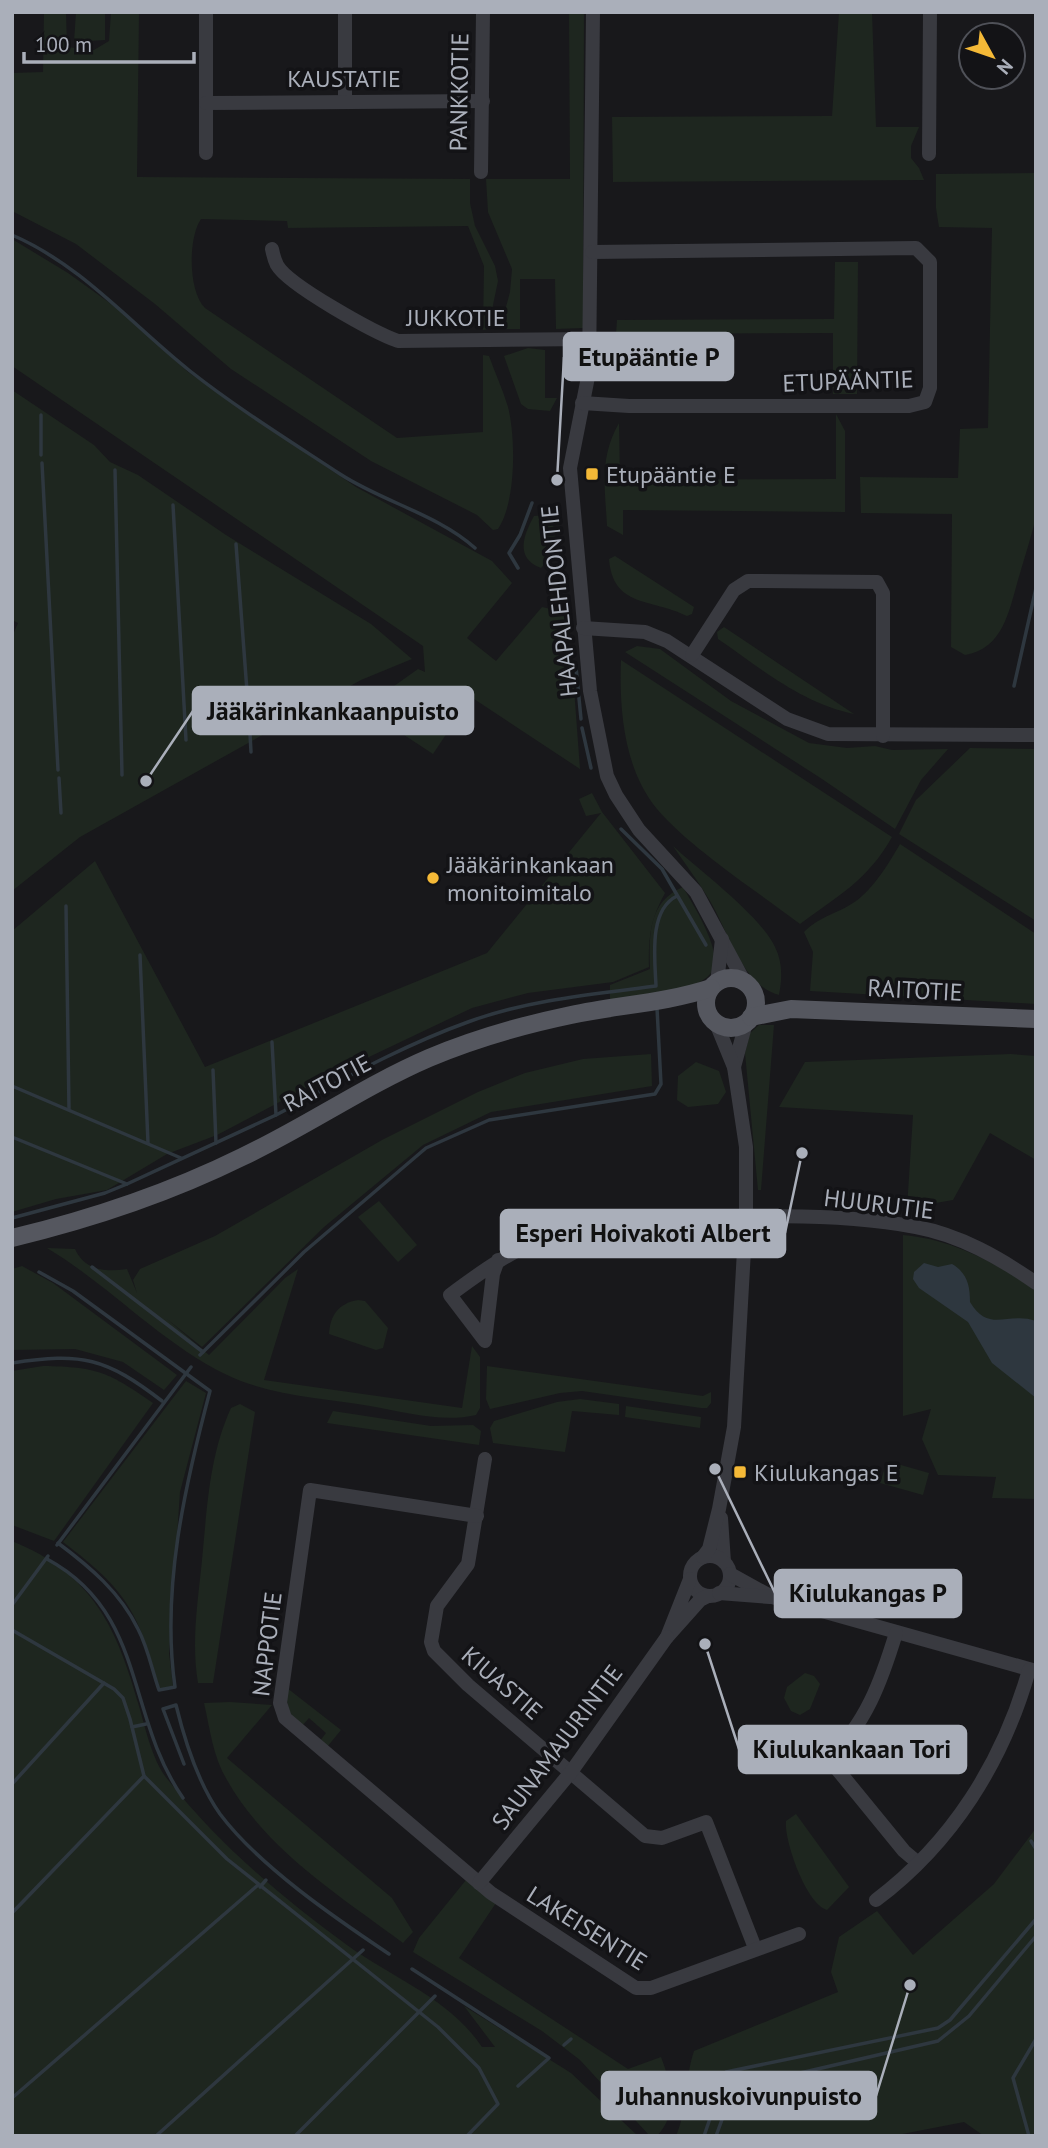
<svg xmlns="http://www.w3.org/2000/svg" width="1048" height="2148" viewBox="0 0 1048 2148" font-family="'PT Sans',sans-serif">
  <rect width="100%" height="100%" fill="#18181b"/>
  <g fill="#1e261f">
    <path d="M44,12H66L67,47L94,50L109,41L111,12H139L137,177L470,179V203L475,226L495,266L498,281L488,329L483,330L484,266L468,226L288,228L287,221L201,219C188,238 188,291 205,308L397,438L483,432V355L489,356C495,373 503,390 508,407C516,438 516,503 498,529L493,530L477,515L371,461L231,369L155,304L76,244L12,211V73L43,72Z"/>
    <path d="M76,12H105V40L74,42Z"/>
    <path d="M569,12H584L583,328L556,329L555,279H520V329H500L510,292L512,269L488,212L486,179H570Z"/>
    <path d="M839,12H872L876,127H919L911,146V158L919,168L924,180L613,182L612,117L832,116Z"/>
    <path d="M1036,173V517C1031,538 1024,559 1018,580C1009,611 1003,649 965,655L951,647L952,514L861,513L860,477L958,478L960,429L988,428L992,228L939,227L936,208V174Z"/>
    <path d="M12,239L68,273L125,314L188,372L356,487L492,561L512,583L467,638L496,661L542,607L564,612L572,661L580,769L471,697L433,754L363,708L418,669L425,672L423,646L12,366Z"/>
    <path d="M835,262H858L857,394H833V333L616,334L617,320L834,319Z"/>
    <path d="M528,348L545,350V398H557L550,411L528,409L521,404L504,356Z"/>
    <path d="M12,390L94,445L110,462L138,475L226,535L371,624L412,659L361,680L80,837L12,891V637L18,623L12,620Z"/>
    <path d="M836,414L845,431V512L623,510V535L607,526C605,487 599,458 619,423L620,480L836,479Z"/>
    <path d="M547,515C561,535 557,550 541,568C514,558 524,534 534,516Z"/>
    <path d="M615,556L694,607L692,614L687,616C651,598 613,608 609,559Z"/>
    <path d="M724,627L854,714C801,703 762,669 718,639L717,632Z"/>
    <path d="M637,646L660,649L731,701L809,743L847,748L875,746L892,750L948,749L921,780L895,829L822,779L625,652Z"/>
    <path d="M621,660L892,837C867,881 839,895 800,924C758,892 690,848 657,809C624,769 619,710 621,660Z"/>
    <path d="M970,748L1036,749V921L899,834L916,800Z"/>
    <path d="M592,793L602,812L665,893C651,918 648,938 649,967L613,982L528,993L472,1008L329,1076L217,1135L167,1154L107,1190L56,1199L12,1212V931L95,861L205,1067L487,953L601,813L586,816L579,799Z"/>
    <path d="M900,844L1036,934V1004L810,991L813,952L804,932C821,915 838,914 856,901C874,888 889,863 900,844Z"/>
    <path d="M673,846C700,871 760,915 775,947C783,963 782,979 779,995C742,985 728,931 710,901C699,882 685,864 673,846Z"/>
    <path d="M683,887C693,905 719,945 714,966C708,994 634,997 610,1000V985L650,969C649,935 648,902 683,887Z"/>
    <path d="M759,1025H774L761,1190H758L745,1053L750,1033Z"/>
    <path d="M651,1054L652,1086L491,1112L423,1145L324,1227L202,1347L167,1319L209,1355L285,1278L298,1269L264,1380L462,1408L472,1346L480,1357V1408L476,1415C442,1423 404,1412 370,1406C323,1398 269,1396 225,1374C160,1342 109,1285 47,1248L75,1249C85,1271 106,1272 127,1269L137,1293L133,1280L140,1269L215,1236L382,1140L478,1092L525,1073L583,1059Z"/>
    <path d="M1011,1054L1036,1056V1160L990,1133L953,1200L907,1208L913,1115L779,1107L805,1062Z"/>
    <path d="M696,1062L719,1071L726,1092L718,1104L688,1107L677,1100L678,1076Z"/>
    <path d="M379,1201L417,1245L398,1262L358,1217Z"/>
    <path d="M903,1235C951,1239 998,1263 1036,1291V1499L992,1498L996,1477L938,1475L922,1439L931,1409L903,1416Z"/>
    <path d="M22,1266L53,1283L177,1375L164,1390L123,1362L75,1349L12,1350V1269Z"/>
    <path d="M358,1300L365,1301L388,1328L383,1348L376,1350L329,1334C330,1315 339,1303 358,1300Z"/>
    <path d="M43,1366C98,1367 108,1372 153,1403L54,1541L12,1525V1371Z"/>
    <path d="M487,1366L703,1396L711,1392V1403L707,1408H701L582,1391L560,1393L490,1409L486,1399Z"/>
    <path d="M186,1381L206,1393L180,1492L169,1653L173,1686L160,1689C138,1612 128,1591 63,1542Z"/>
    <path d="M580,1399L619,1404V1415L572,1411L565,1452L493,1443L490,1428L494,1421L557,1402Z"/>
    <path d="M240,1404L255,1412L213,1683H198C191,1642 198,1601 202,1560C207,1509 209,1456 231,1408Z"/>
    <path d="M626,1406L701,1417L700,1428L625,1417Z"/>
    <path d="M333,1411L431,1426L473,1425L481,1431L479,1445L327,1423Z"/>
    <path d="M887,1461L929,1473L923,1495L880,1483Z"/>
    <path d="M12,1541C93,1574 117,1628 139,1706C145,1727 152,1758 165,1776C216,1842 280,1896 347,1945C394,1979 449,1998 482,2047H495L464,2006L571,2073L638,2136H12Z"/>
    <path d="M805,1673L814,1676L820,1684L810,1709L800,1715L791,1711L784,1698L787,1687Z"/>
    <path d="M287,1688L341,1730L327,1747L320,1741L326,1733L309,1718L302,1726C288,1714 286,1706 287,1688Z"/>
    <path d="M230,1702L272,1705L227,1758L392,1898L413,1932L403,1943C339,1895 267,1851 227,1780C213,1757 210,1729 204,1703Z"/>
    <path d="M796,1814L849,1887L827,1910C806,1904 784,1841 786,1821Z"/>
    <path d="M1036,1828V2136H984L964,2122L892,2136H676C689,2105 684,2081 694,2051L838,1992L831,1972L839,1937L877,1911L913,1955L994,1884Z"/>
    <path d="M466,1880L496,1903L459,1958L628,2069L661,2057C671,2083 679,2113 657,2136L648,2134L580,2060L542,2031L413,1952L419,1938Z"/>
  </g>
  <path fill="#2e373f" d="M924,1263L938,1267L952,1264C967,1273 970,1285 970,1302C989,1334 1008,1311 1036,1321V1398L992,1363L968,1322L919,1288L913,1279L914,1272Z"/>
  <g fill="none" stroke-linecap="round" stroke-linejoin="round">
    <g stroke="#2e373f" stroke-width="3.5">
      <path d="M12,235C82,265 132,325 190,371C237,408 290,441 340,474C383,502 437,514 475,548"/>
      <path d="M41,415V455"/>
      <path d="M42,463L58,770"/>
      <path d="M115,470L122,775"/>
      <path d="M173,505L186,740"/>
      <path d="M236,544L249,718"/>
      <path d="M518,568L509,553L520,535L532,503"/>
      <path d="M576,667L581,719"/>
      <path d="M1014,686L1036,588"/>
      <path d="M582,728L591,768"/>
      <path d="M250,734L251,752"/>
      <path d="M59,778L61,813"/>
      <path d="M621,829L662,869L706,945"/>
      <path d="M66,906L69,1109"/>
      <path d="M140,955L148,1143"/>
      <path d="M272,1042L276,1115C338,1082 401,1046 468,1022C527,1000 594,994 656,986C655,960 648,910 677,896"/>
      <path d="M213,1070L216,1143"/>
      <path d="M12,1086L181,1158"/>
      <path d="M12,1137L127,1184L276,1115"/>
      <path d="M12,1218L105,1193L127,1184"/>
      <path d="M92,1267L203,1352"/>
      <path d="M39,1272L73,1291L210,1391C185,1485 161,1589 175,1687L159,1690C152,1670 148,1648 138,1629C120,1592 90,1567 58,1543"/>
      <path d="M200,1355L304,1252L426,1148L489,1120L655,1094L661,1084L657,1008"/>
      <path d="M12,1363C82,1352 106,1358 162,1401"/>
      <path d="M57,1545L191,1367"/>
      <path d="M47,1559C147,1613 125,1715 183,1798"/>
      <path d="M12,1605L48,1556"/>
      <path d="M12,1630L114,1689L123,1698L130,1719L144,1776L227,1859L438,2027L479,2068L498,2104L467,2136"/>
      <path d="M132,1727L146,1724"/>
      <path d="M184,1764L163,1709L176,1705C185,1742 198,1783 220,1814C259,1866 335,1918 389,1954"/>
      <path d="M12,1784L104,1683"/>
      <path d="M1031,1841L1036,1849"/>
      <path d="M260,1887L266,1880"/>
      <path d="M12,1913L144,1776"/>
      <path d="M412,1969L549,2058L518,2086"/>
      <path d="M564,2045L571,2039"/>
      <path d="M12,2098L258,1885"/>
      <path d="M156,2136L363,1950"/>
      <path d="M295,2136L435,1996"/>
      <path d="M704,2136L726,2072L938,2028L950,2020L1036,1919"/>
      <path d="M716,2136L731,2095L740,2087L938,2041L969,2016L1036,1936"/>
      <path d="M1029,2136L1013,2078L1036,2039"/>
    </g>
    <g stroke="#393a40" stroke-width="14">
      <path d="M206,12V153"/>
      <path d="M345,12V100"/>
      <path d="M593,12L589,372L570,468L590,691L607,776L616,795L639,830L696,892L745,983"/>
      <path d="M206,103L483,101"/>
      <path d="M929,154L930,12"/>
      <path d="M481,172L483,12"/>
      <path d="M272,249C273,254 275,261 277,265C288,285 375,333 398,341L591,339"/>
      <path d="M582,403L629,406H909L925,402L930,388V262L916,248L592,252"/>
      <path d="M583,628L645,632L667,641L787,719L828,734L1036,735"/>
      <path d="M692,655L734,590L748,581L877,582L883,593V736"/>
      <path d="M717,983L722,939"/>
      <path d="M734,1067L746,1023"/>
      <path d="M498,1260L493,1274L485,1341L450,1295C481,1272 510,1251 546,1238C579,1226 616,1225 651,1222C738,1216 830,1211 916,1227C960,1235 1000,1258 1036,1283"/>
      <path d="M485,1459L468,1564L437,1606L431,1642L434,1651L468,1685L645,1836L662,1838L706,1822L755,1948"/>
      <path d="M477,1516L310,1490L280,1703L285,1718L491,1893L636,1988H651L799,1934"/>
      <path d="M721,1518L724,1562"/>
      <circle cx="710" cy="1576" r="20"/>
      <path d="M703,1557L709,1549L719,1509L734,1427L746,1215V1147L734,1067L716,1023"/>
      <path d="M730,1574L772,1597L1036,1671"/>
      <path d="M690,1579L667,1637L700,1600L708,1596"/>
      <path d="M719,1593L770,1597"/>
      <path d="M896,1633C882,1679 865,1727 828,1758L904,1851L917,1862"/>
      <path d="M479,1883L571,1772L667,1637"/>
      <path d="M876,1900C952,1843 1003,1762 1029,1670"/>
    </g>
    <g stroke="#55575f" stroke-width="18">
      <circle cx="731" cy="1003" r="25"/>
      <path d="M751,1017L791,1009L1036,1019"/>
      <path d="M12,1238C91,1219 169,1193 242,1157C306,1127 364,1086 429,1058C474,1039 523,1025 571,1015C618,1005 665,1003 711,988"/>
    </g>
  </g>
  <g fill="#f4b937" stroke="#131316" stroke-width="2.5">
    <rect x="585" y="467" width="14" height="14" rx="3.5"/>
    <circle cx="433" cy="878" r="7"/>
    <rect x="733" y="1465" width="14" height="14" rx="3.5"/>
  </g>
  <g text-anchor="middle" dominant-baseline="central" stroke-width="7" stroke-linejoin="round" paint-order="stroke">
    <g font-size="24" fill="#aaafba" stroke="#131316">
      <text x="344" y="78">KAUSTATIE</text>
      <text transform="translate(459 92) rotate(-89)">PANKKOTIE</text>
      <text x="456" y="317">JUKKOTIE</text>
      <text transform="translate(848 381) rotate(-2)">ETUPÄÄNTIE</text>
      <text transform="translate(559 601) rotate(-96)">HAAPALEHDONTIE</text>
      <text transform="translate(915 990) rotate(3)">RAITOTIE</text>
      <text transform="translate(327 1083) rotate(-28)">RAITOTIE</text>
      <text transform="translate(879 1204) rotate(7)">HUURUTIE</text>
      <text transform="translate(267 1644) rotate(-83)">NAPPOTIE</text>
      <text transform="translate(502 1683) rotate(41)">KIUASTIE</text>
      <text transform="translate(557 1747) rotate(-53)">SAUNAMAJURINTIE</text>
      <text transform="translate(587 1928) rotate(32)">LAKEISENTIE</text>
    </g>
    <g font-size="24" fill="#aaafba" stroke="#131316" text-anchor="start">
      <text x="606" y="474">Etupääntie E</text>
      <text x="447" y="864">Jääkärinkankaan<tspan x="447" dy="28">monitoimitalo</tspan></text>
      <text x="754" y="1472">Kiulukangas E</text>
    </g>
  </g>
  <path fill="none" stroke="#aaafba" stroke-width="2.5" d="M557 480L564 357M146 781L193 711M802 1153L785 1233M715 1469L775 1593M705 1644L739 1749M910 1985L876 2096"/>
  <g fill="#aaafba" stroke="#131316" stroke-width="2.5">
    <circle cx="557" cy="480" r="7"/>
    <circle cx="146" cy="781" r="7"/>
    <circle cx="802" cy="1153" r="7"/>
    <circle cx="715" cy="1469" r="7"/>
    <circle cx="705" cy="1644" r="7"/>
    <circle cx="910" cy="1985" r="7"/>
  </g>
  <g fill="#aaafba" stroke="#aaafba" stroke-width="2.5">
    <rect x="564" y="333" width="169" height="47" rx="7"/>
    <rect x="193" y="687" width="280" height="47" rx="7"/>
    <rect x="501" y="1210" width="284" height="47" rx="7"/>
    <rect x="775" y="1570" width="186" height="47" rx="7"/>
    <rect x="739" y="1726" width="227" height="47" rx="7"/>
    <rect x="602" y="2072" width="274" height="47" rx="7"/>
  </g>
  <g font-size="26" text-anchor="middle" font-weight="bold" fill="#111">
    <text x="649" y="366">Etupääntie P</text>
    <text x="333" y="720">Jääkärinkankaanpuisto</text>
    <text x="643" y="1242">Esperi Hoivakoti Albert</text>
    <text x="868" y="1602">Kiulukangas P</text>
    <text x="852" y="1758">Kiulukankaan Tori</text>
    <text x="739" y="2105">Juhannuskoivunpuisto</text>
  </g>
  <rect width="1048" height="2148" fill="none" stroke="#aaafba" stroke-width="28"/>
  <g transform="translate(992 56) rotate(130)"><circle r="33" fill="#131316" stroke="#4f5158" stroke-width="2"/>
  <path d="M0-5L12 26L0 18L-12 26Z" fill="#f4b937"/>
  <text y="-10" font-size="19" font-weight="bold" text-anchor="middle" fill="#aaafba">N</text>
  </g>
  <path d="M24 52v10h170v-10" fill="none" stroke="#aaafba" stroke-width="3.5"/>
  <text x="35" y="52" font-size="21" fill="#aaafba" stroke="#131316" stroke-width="5" paint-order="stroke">100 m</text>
</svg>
